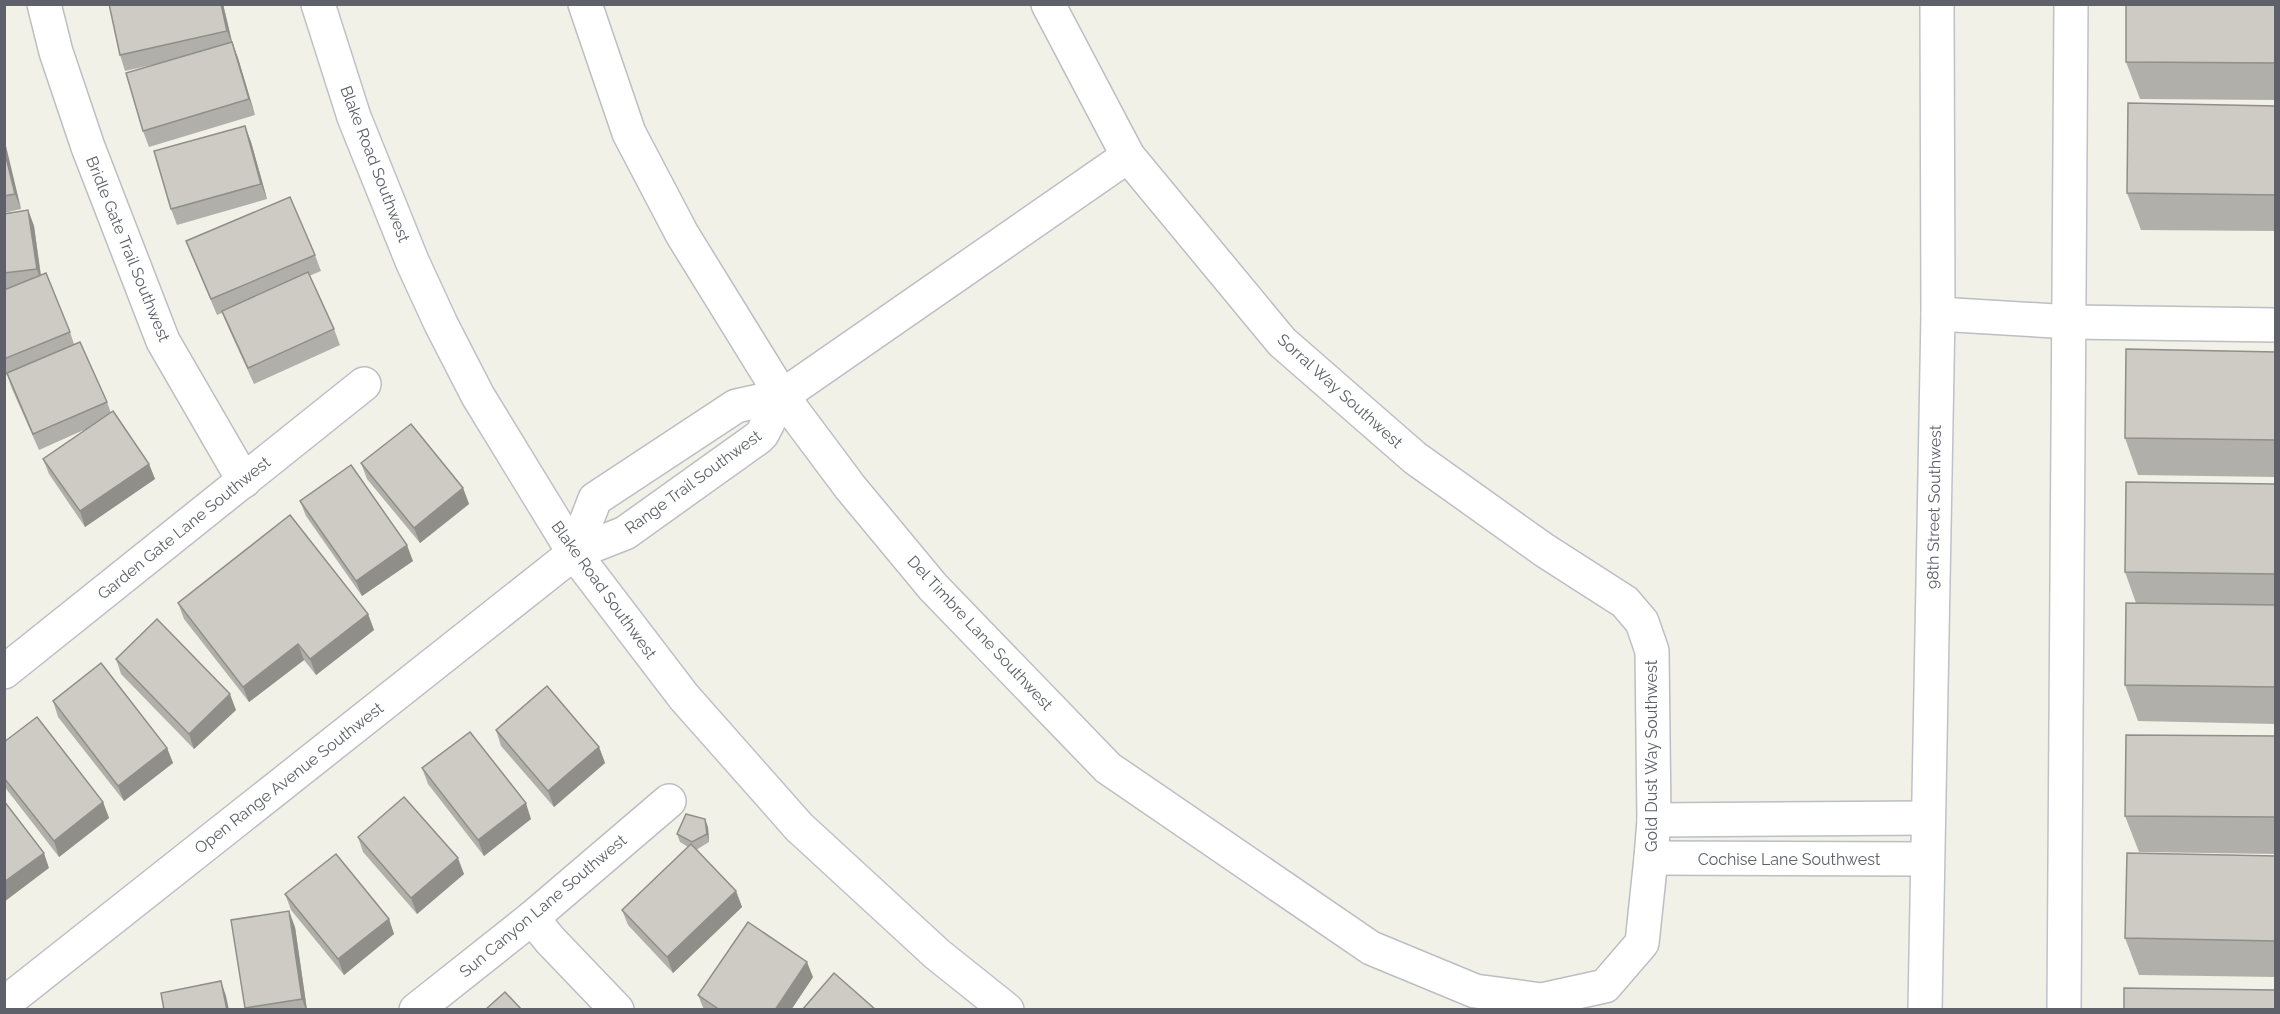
<svg xmlns="http://www.w3.org/2000/svg" width="2280" height="1014" viewBox="0 0 2280 1014" font-family="Raleway,sans-serif">
  <rect width="100%" height="100%" fill="#f2f1e7"/>
  <g fill="none" stroke-linecap="round" stroke-linejoin="round">
    <defs>
      <g id="street">
        <path d="M44,4L56,52L88,147L163,341L244,481"/>
        <path d="M585,4L629,133L682,234L782,396L850,487L933,587L1108,768L1371,948L1475,991L1541,1000L1605,986L1642,943L1651,858L1654,820L1652,651L1642,622L1625,602L1544,550L1415,458L1282,342L1128,156L1048,4"/>
        <path d="M1938,314L2071,322L2276,325"/>
        <path d="M574,553L595,499L736,406L782,396L1128,156"/>
        <path d="M4,672L364,384"/>
        <path d="M1654,820L1928,818"/>
        <path d="M1651,858L1927,859"/>
        <path d="M532,918L550,940L617,1010"/>
        <path d="M4,1004L574,553L625,533L758,438L762,434L782,396"/>
        <path d="M416,1010L532,918L669,801"/>
      </g>
      <g id="secondary">
        <path d="M318,4L354,117L412,261L441,324L478,396L574,553L684,697L799,827L937,954L1007,1010"/>
        <path d="M1925,1010L1938,314L1937,4"/>
        <path d="M2064,1010L2071,4"/>
      </g>
    </defs>
    <use href="#street" stroke="#bbbec3" stroke-width="36"/>
    <use href="#secondary" stroke="#bfc1c9" stroke-width="36"/>
    <use href="#street" stroke="#fff" stroke-width="33"/>
    <use href="#secondary" stroke="#fff" stroke-width="33"/>
  </g>
  <g fill="#b0afa9">
    <path d="M223,4L232,42L238,58L255,115L149,147L143,131L169,61L125,71L120,55Z"/>
    <path d="M2276,4V100L2140,99L2126,62Z"/>
    <path d="M2276,106V231L2141,230L2127,193Z"/>
    <path d="M245,126L251,142L267,199L177,225L171,209Z"/>
    <path d="M4,143L21,209L4,213Z"/>
    <path d="M28,210L34,226L41,275L70,332L74,344L107,402L111,413L149,464L155,479L85,527L49,474L43,459L86,429L39,450L12,389L7,375L4,376V214Z"/>
    <path d="M186,241L315,255L321,271L309,276L334,329L340,345L254,384L228,327L222,313L217,315L192,256Z"/>
    <path d="M2276,352V477L2138,475L2125,438Z"/>
    <path d="M361,463L463,488L469,504L420,543L367,479Z"/>
    <path d="M2276,484V724L2138,721L2125,685L2136,603L2125,572Z"/>
    <path d="M300,501L413,561L362,596L306,516Z"/>
    <path d="M178,603L368,614L374,630L316,675L304,660L249,702L184,619Z"/>
    <path d="M116,659L236,710L194,749L121,674Z"/>
    <path d="M53,701L167,748L173,763L124,801L58,717Z"/>
    <path d="M496,730L599,747L605,763L554,807L501,746Z"/>
    <path d="M2276,736V854L2139,852L2125,816Z"/>
    <path d="M4,742L103,802L109,818L59,857L4,786Z"/>
    <path d="M422,768L531,819L484,856L428,784Z"/>
    <path d="M708,827L709,842L696,850L736,891L742,907L673,973L628,925L622,910L688,847L680,842L677,834Z"/>
    <path d="M358,837L464,874L417,914L363,852Z"/>
    <path d="M2276,856V977L2139,975L2125,938Z"/>
    <path d="M285,894L389,919L394,934L344,975L291,910Z"/>
    <path d="M295,927L307,1010H245V1008Z"/>
    <path d="M813,977L791,1010H704L698,995Z"/>
  </g>
  <g fill="#908e89">
    <path d="M221,4H223L233,46L227,31Z"/>
    <path d="M232,42L238,58L255,115L249,99Z"/>
    <path d="M245,126L251,142L267,199L261,184Z"/>
    <path d="M4,143L6,146L21,209L15,194L4,149Z"/>
    <path d="M28,210L34,226L42,285L37,269Z"/>
    <path d="M149,464L155,479L85,527L80,511Z"/>
    <path d="M463,488L469,504L420,543L414,528Z"/>
    <path d="M407,545L413,561L362,596L356,581Z"/>
    <path d="M368,614L374,630L316,675L310,659Z"/>
    <path d="M298,644L304,660L249,702L243,687Z"/>
    <path d="M230,694L236,710L194,749L189,734Z"/>
    <path d="M599,747L605,763L554,807L548,791Z"/>
    <path d="M167,748L173,763L124,801L118,786Z"/>
    <path d="M103,802L109,818L59,857L54,841Z"/>
    <path d="M526,803L531,819L484,856L478,840Z"/>
    <path d="M705,819L708,827L709,842L707,834Z"/>
    <path d="M44,853L49,868L4,902V882Z"/>
    <path d="M458,858L464,874L417,914L411,898Z"/>
    <path d="M736,891L742,907L673,973L667,957Z"/>
    <path d="M289,911L295,927L307,1010H306L302,999Z"/>
    <path d="M389,919L394,934L344,975L338,959Z"/>
    <path d="M807,962L813,977L791,1010H775Z"/>
    <path d="M221,981L226,996L229,1010H227Z"/>
  </g>
  <g fill="#cdcbc4" stroke="#908e89" stroke-width="1.5">
    <path d="M109,4H221L227,31L120,55Z"/>
    <path d="M2126,4H2276V63L2126,62Z"/>
    <path d="M232,42L249,99L143,131L126,73Z"/>
    <path d="M2128,103L2276,106V195L2127,193Z"/>
    <path d="M245,126L261,184L171,209L154,151Z"/>
    <path d="M4,149L15,194L4,196Z"/>
    <path d="M290,197L315,255L211,299L186,241Z"/>
    <path d="M28,210L37,269L4,273V214Z"/>
    <path d="M308,272L334,329L248,368L222,311Z"/>
    <path d="M46,273L70,332L4,359V290Z"/>
    <path d="M80,342L107,402L33,434L7,373Z"/>
    <path d="M2126,349L2276,352V440L2125,438Z"/>
    <path d="M113,411L149,464L80,511L43,459Z"/>
    <path d="M411,424L463,488L414,528L361,463Z"/>
    <path d="M351,465L407,545L356,581L300,501Z"/>
    <path d="M2126,482L2276,484V574L2125,572Z"/>
    <path d="M290,515L368,614L310,659L298,644L243,687L178,603Z"/>
    <path d="M2126,603L2276,605V687L2125,685Z"/>
    <path d="M157,619L230,694L189,734L116,659Z"/>
    <path d="M101,663L167,748L118,786L53,701Z"/>
    <path d="M547,686L599,747L548,791L496,730Z"/>
    <path d="M37,717L103,802L54,841L4,778V742Z"/>
    <path d="M470,732L526,803L478,840L422,768Z"/>
    <path d="M2126,735L2276,736V817L2125,816Z"/>
    <path d="M404,797L458,858L411,898L358,837Z"/>
    <path d="M4,801L44,853L4,882Z"/>
    <path d="M686,814L705,819L707,834L692,842L677,834Z"/>
    <path d="M691,844L736,891L667,957L622,910Z"/>
    <path d="M2127,853L2276,856V941L2125,938Z"/>
    <path d="M336,854L389,919L338,959L285,894Z"/>
    <path d="M289,911L302,999L245,1008L231,920Z"/>
    <path d="M748,922L807,962L775,1010H720L698,995Z"/>
    <path d="M834,973L876,1010H802Z"/>
    <path d="M221,981L227,1010H164L161,993Z"/>
    <path d="M2124,988L2276,990V1010H2124Z"/>
    <path d="M505,992L522,1010H485Z"/>
  </g>
  <g text-anchor="middle" dominant-baseline="central" stroke-width="5" stroke-linejoin="round" paint-order="stroke">
    <g font-size="16" fill="#5e6169" stroke="#fff">
      <text transform="translate(375 164) rotate(69)">Blake Road Southwest</text>
      <text transform="translate(128 249) rotate(68)">Bridle Gate Trail Southwest</text>
      <text transform="translate(1340 391) rotate(42)">Sorral Way Southwest</text>
      <text transform="translate(693 482) rotate(-36)">Range Trail Southwest</text>
      <text transform="translate(1934 507) rotate(-89)">98th Street Southwest</text>
      <text transform="translate(184 528) rotate(-39)">Garden Gate Lane Southwest</text>
      <text transform="translate(604 590) rotate(54)">Blake Road Southwest</text>
      <text transform="translate(980 633) rotate(47)">Del Timbre Lane Southwest</text>
      <text transform="translate(1651 756) rotate(-90)">Gold Dust Way Southwest</text>
      <text transform="translate(289 778) rotate(-38)">Open Range Avenue Southwest</text>
      <text x="1789" y="859">Cochise Lane Southwest</text>
      <text transform="translate(543 906) rotate(-40)">Sun Canyon Lane Southwest</text>
    </g>
  </g>
  <rect width="2280" height="1014" fill="none" stroke="#5e6169" stroke-width="12"/>
</svg>
